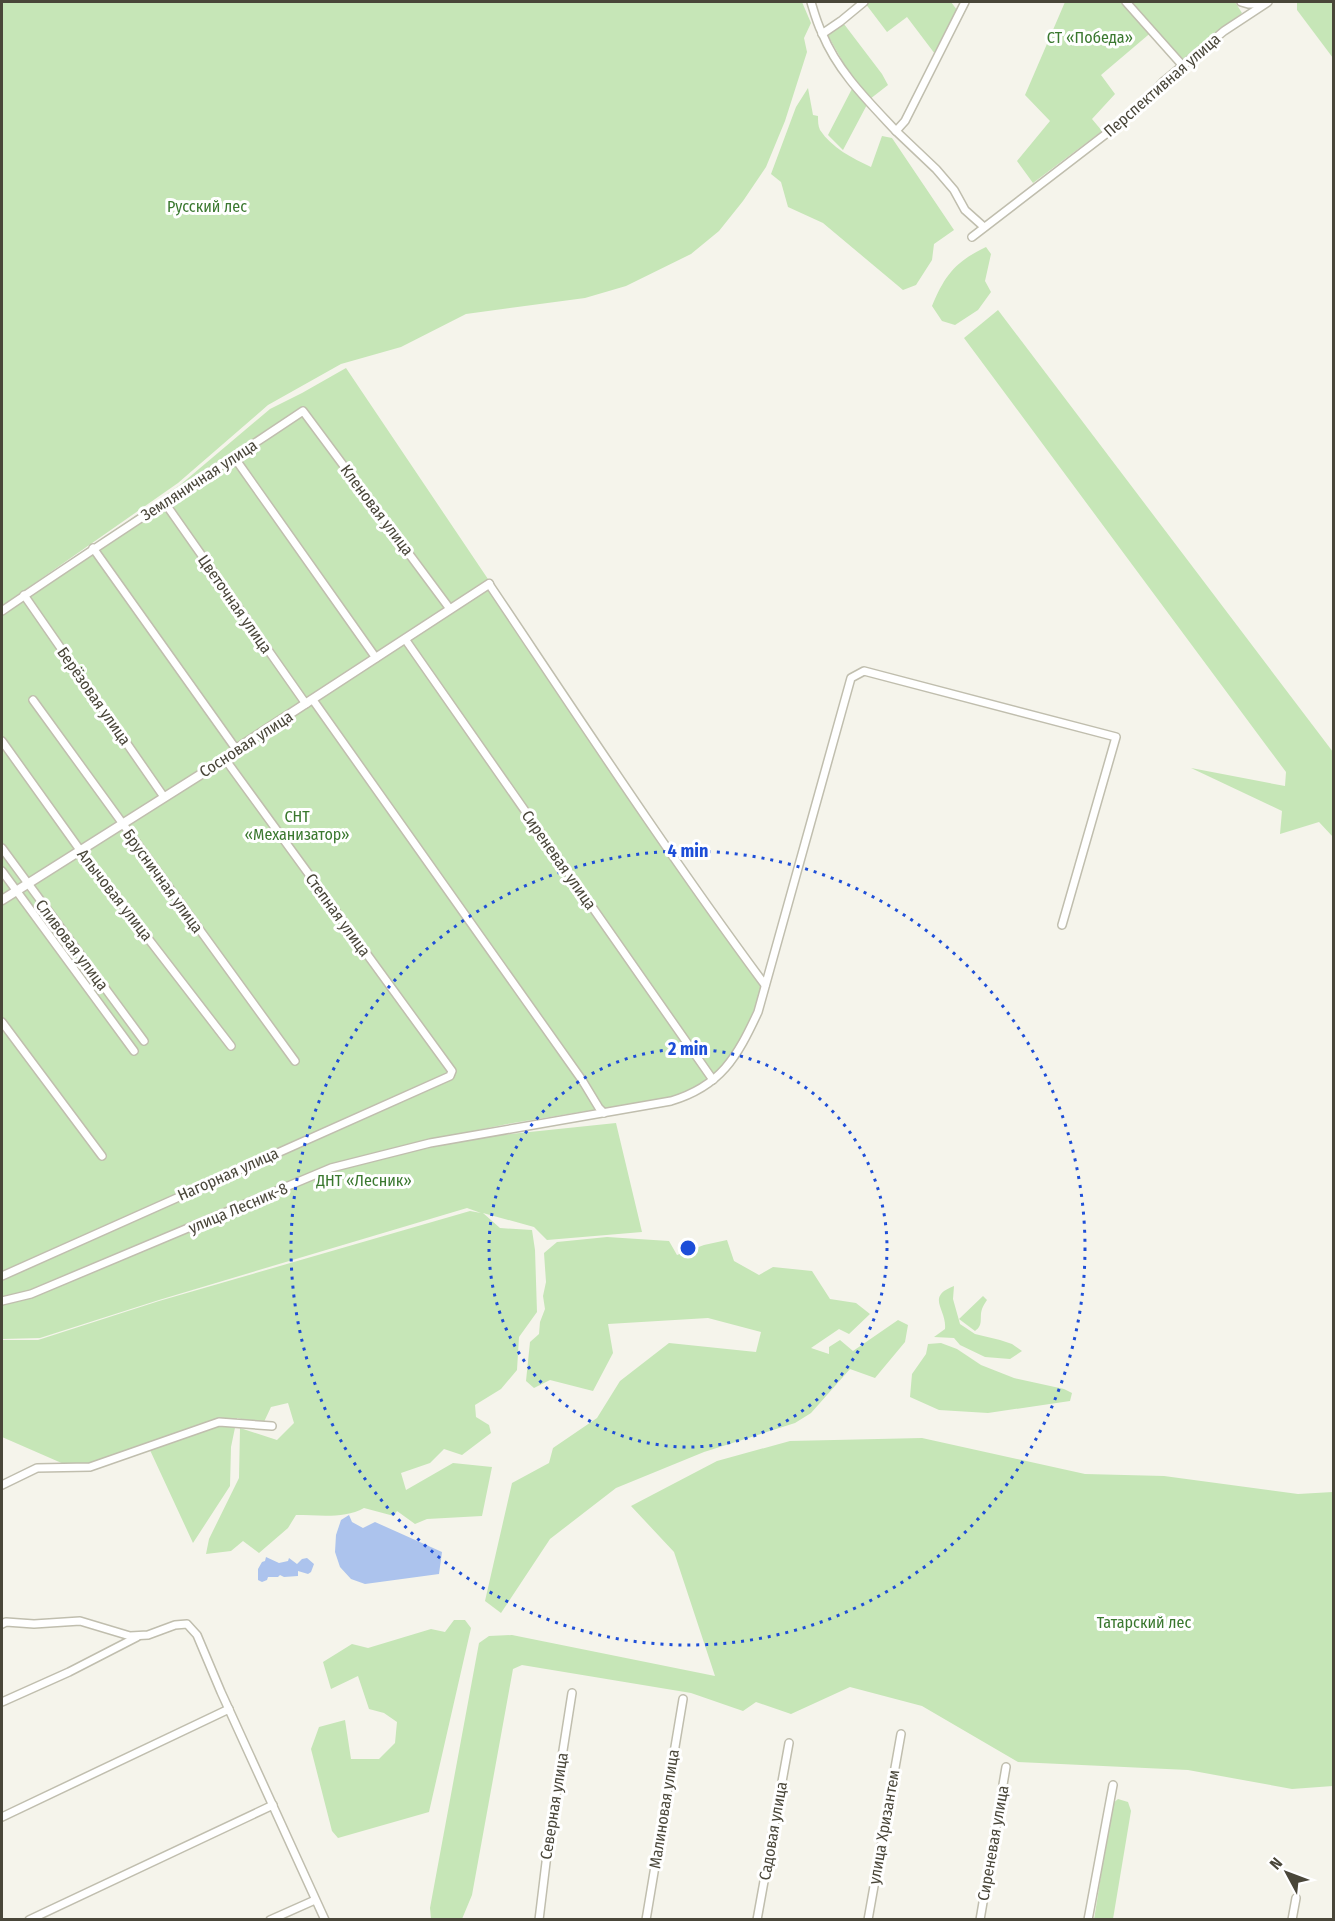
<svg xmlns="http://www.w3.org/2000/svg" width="1335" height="1921" viewBox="0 0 1335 1921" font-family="'Fira Sans Condensed',sans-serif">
  <rect width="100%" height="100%" fill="#f5f4eb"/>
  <g fill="#c6e6b7">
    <path d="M2,2H802L811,23L804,38L807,52L785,121L766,167L743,201L719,231L691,254L626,286L585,298L466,314L401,347L341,364L268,405L178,483L2,606Z"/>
    <path d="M867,2H951L957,10L935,54L907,17L887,32L865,3Z"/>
    <path d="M1065,2H1235L1242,13L1182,62L1154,30L1101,75L1115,94L1092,119L1102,131L1033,183L1017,161L1050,121L1025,95Z"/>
    <path d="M1297,2H1333V58L1297,10Z"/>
    <path d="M844,24L882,74L888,85L870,99L843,150L828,135L855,83L827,34Z"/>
    <path d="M808,88L813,115L818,116C818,121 818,126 820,130C832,148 852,158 871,167L882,136L892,138L954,230L934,244L932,260L916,285L903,290L823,223L788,207L781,182L771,174L796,107Z"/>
    <path d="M986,247L991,254L985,281L991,292L978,310L955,325L942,321L932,306C945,275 955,262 986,247Z"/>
    <path d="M998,310L1333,752V837L1319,822L1280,834L1282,811L1191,768L1285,786L1286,772L964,338Z"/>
    <path d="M346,368L761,985L753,1020L724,1066L704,1085L679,1096L513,1123L410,1144L414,1151L483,1137L616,1123L642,1232L547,1240L534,1227L483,1213L500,1228L532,1230L535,1250L537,1312L519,1337L517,1370L501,1389L475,1405L476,1417L489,1425L491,1433L462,1455L444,1449L430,1463L401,1473L406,1490L453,1463L492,1467L482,1516L427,1519L415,1524L397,1511L394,1516L364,1508C344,1519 319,1515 296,1515L288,1528L259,1553L243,1541L231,1551L206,1554L209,1539L239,1478L240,1428L277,1440L294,1423L288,1403L271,1407L263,1424L237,1418L231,1447L230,1486L193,1543L149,1448L73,1468L2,1437V1340H38L159,1301L470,1211L481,1213L467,1208L159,1300L40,1338L2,1339V608L180,485L270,409L302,393Z"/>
    <path d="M607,1237L669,1241L677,1255L704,1245L727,1240L734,1261L759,1275L773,1267L812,1271L830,1299L856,1303L870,1314L849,1334L839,1329L811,1348L829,1354V1347L840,1340L853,1351L898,1320L908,1325L905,1342L875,1378L850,1369L811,1413L795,1423L704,1452L616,1488L550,1539L501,1613L485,1601L512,1483L549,1463L553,1448L597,1418L620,1381L669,1343L756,1352L761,1332L708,1318L608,1324L613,1353L593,1391L550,1380L534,1388L526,1381L530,1342L539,1334L540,1322L545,1309L543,1296L546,1282L544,1253L557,1242Z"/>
    <path d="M954,1286L953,1299L960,1324L975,1334L1000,1340L1012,1344L1022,1351L1010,1359L985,1357L960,1345L954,1338L934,1337L945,1329C947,1309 925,1297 954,1286Z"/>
    <path d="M983,1296L987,1300C985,1303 983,1306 982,1309C979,1318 984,1325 975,1331L959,1319Z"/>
    <path d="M941,1343L957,1349L981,1365L1014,1378L1064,1389L1072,1393L1070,1401L988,1413L939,1410L910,1397L912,1374L926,1354L928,1344Z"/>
    <path d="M922,1438L1085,1474L1164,1476L1298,1494L1333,1492V1786L1292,1789L1188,1770L1018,1762L922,1706L850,1687L791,1714L756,1702L743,1711L691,1693L522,1665L513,1669L472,1895L462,1919H431L430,1908L479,1643L489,1636L512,1635L715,1676L674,1552L631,1506L717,1461L790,1441Z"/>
    <path d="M454,1620H465L471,1628L429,1812L338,1838L332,1831L311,1749L319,1727L345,1720L351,1759H379L395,1743L397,1722L384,1713L369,1709L358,1676L331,1689L323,1662L352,1644L368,1648L431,1629L445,1632Z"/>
    <path d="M1118,1799L1128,1802L1131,1811L1113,1919L1094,1920L1112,1804Z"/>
  </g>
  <g fill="#acc3ed">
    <path d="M349,1515L352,1522L363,1528L375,1522L442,1552L439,1574L365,1584L351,1579L340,1567L335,1552L336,1535L341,1520Z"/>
    <path d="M266,1557L279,1563L288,1561L289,1558L297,1564L302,1559L307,1558L314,1564L311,1572L308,1574L298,1571V1576L284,1577L280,1575L278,1577H268L267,1580L262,1582L258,1580V1569L262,1562L265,1561Z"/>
  </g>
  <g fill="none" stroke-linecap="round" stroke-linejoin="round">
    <defs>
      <g id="minor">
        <path d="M811,2C814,12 817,23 822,33C838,72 868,101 896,131L905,121L965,2"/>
        <path d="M1126,2L1183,66"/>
        <path d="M1241,2L1248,4H1262"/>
        <path d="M822,34L841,21L864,2"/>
        <path d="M896,131L936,169L954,190L965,210L984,227"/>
        <path d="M972,237L1137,110L1164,81L1224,31L1268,2"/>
        <path d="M234,457L376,658"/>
        <path d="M165,503L306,704"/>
        <path d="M93,548L236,749"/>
        <path d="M489,584C579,718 668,854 765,985"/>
        <path d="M24,595L164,797"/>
        <path d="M2,611C101,543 203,478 303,411L450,609"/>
        <path d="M405,639L713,1080"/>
        <path d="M33,700L295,1061"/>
        <path d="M313,700L582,1080L599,1108L604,1113"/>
        <path d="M2,741L80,850L231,1046"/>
        <path d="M2,848L144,1041"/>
        <path d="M2,871L134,1051"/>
        <path d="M2,1022L102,1156"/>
        <path d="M2,1276L450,1076L452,1071L225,759"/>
        <path d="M2,1301L31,1294L331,1168L430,1143L671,1101C721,1086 737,1057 758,1012L851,678L864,671L1116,737L1062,925"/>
        <path d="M2,1485L37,1468L90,1467L219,1422L272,1426"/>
        <path d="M2,1624L6,1622L34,1624L80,1621L130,1636L148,1635L175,1625L187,1624L197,1635L221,1692L325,1920"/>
        <path d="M2,1702L69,1672L137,1637"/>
        <path d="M2,1817L229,1709"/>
        <path d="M29,1920L273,1805"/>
        <path d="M270,1920L315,1900"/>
        <path d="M539,1920L548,1846L572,1693"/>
        <path d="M646,1920L683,1699"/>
        <path d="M757,1920L789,1743"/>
        <path d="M868,1920L901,1734"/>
        <path d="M980,1920L1006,1767"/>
        <path d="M1088,1920L1113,1785"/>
        <path d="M1292,1920L1296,1898"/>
      </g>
      <path id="tertiary" d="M2,900L225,759L236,749L489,584"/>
    </defs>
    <use href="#minor" stroke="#c0beae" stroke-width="10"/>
    <use href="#tertiary" stroke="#c0beae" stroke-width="11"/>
    <use href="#minor" stroke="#fff" stroke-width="7"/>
    <use href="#tertiary" stroke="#fff" stroke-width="8"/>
  </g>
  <g fill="none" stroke="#1d4ed8" stroke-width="3" stroke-dasharray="3 6">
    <circle cx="688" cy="1248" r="199"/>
    <circle cx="688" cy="1248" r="397"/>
  </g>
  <g text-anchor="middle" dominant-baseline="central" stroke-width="6" stroke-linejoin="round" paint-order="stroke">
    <g font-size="16" fill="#3a782f" stroke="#fff">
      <text x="1090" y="37">СТ «Победа»</text>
      <text x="207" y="206">Русский лес</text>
      <text x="297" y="816">СНТ<tspan x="297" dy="18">«Механизатор»</tspan></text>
      <text x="364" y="1180">ДНТ «Лесник»</text>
      <text x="1144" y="1622">Татарский лес</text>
    </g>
    <g font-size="16" fill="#494639" stroke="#fff">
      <text transform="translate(1162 85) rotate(-41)">Перспективная улица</text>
      <text transform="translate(199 480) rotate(-33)">Земляничная улица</text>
      <text transform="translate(377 510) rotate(53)">Кленовая улица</text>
      <text transform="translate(235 604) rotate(55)">Цветочная улица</text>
      <text transform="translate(94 696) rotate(55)">Берёзовая улица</text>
      <text transform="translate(246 744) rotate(-33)">Сосновая улица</text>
      <text transform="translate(559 860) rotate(55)">Сиреневая улица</text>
      <text transform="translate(163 881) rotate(54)">Брусничная улица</text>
      <text transform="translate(115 895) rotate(52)">Алычовая улица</text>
      <text transform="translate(338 915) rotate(54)">Степная улица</text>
      <text transform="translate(72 945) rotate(53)">Сливовая улица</text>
      <text transform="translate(228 1174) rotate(-24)">Нагорная улица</text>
      <text transform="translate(238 1208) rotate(-23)">улица Лесник-8</text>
      <text transform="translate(554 1806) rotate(-81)">Северная улица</text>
      <text transform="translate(664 1809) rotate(-81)">Малиновая улица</text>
      <text transform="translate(884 1827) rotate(-80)">улица Хризантем</text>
      <text transform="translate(773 1831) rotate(-80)">Садовая улица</text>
      <text transform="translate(993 1843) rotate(-80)">Сиреневая улица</text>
    </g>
  </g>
  <circle cx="688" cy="1248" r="9" fill="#1d4ed8" stroke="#fff" stroke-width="3"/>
  <g font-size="18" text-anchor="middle" font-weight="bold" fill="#1d4ed8" stroke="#fff" stroke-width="6" stroke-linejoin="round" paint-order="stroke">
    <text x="688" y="857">4 min</text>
    <text x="688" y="1055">2 min</text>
  </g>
  <rect width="1335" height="1921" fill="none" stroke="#494639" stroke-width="6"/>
  <g transform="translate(1287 1873) rotate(311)" stroke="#ffffff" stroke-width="4.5" paint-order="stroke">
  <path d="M0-4.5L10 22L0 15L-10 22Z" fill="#494639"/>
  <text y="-9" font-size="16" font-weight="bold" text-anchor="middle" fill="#494639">N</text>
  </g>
</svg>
